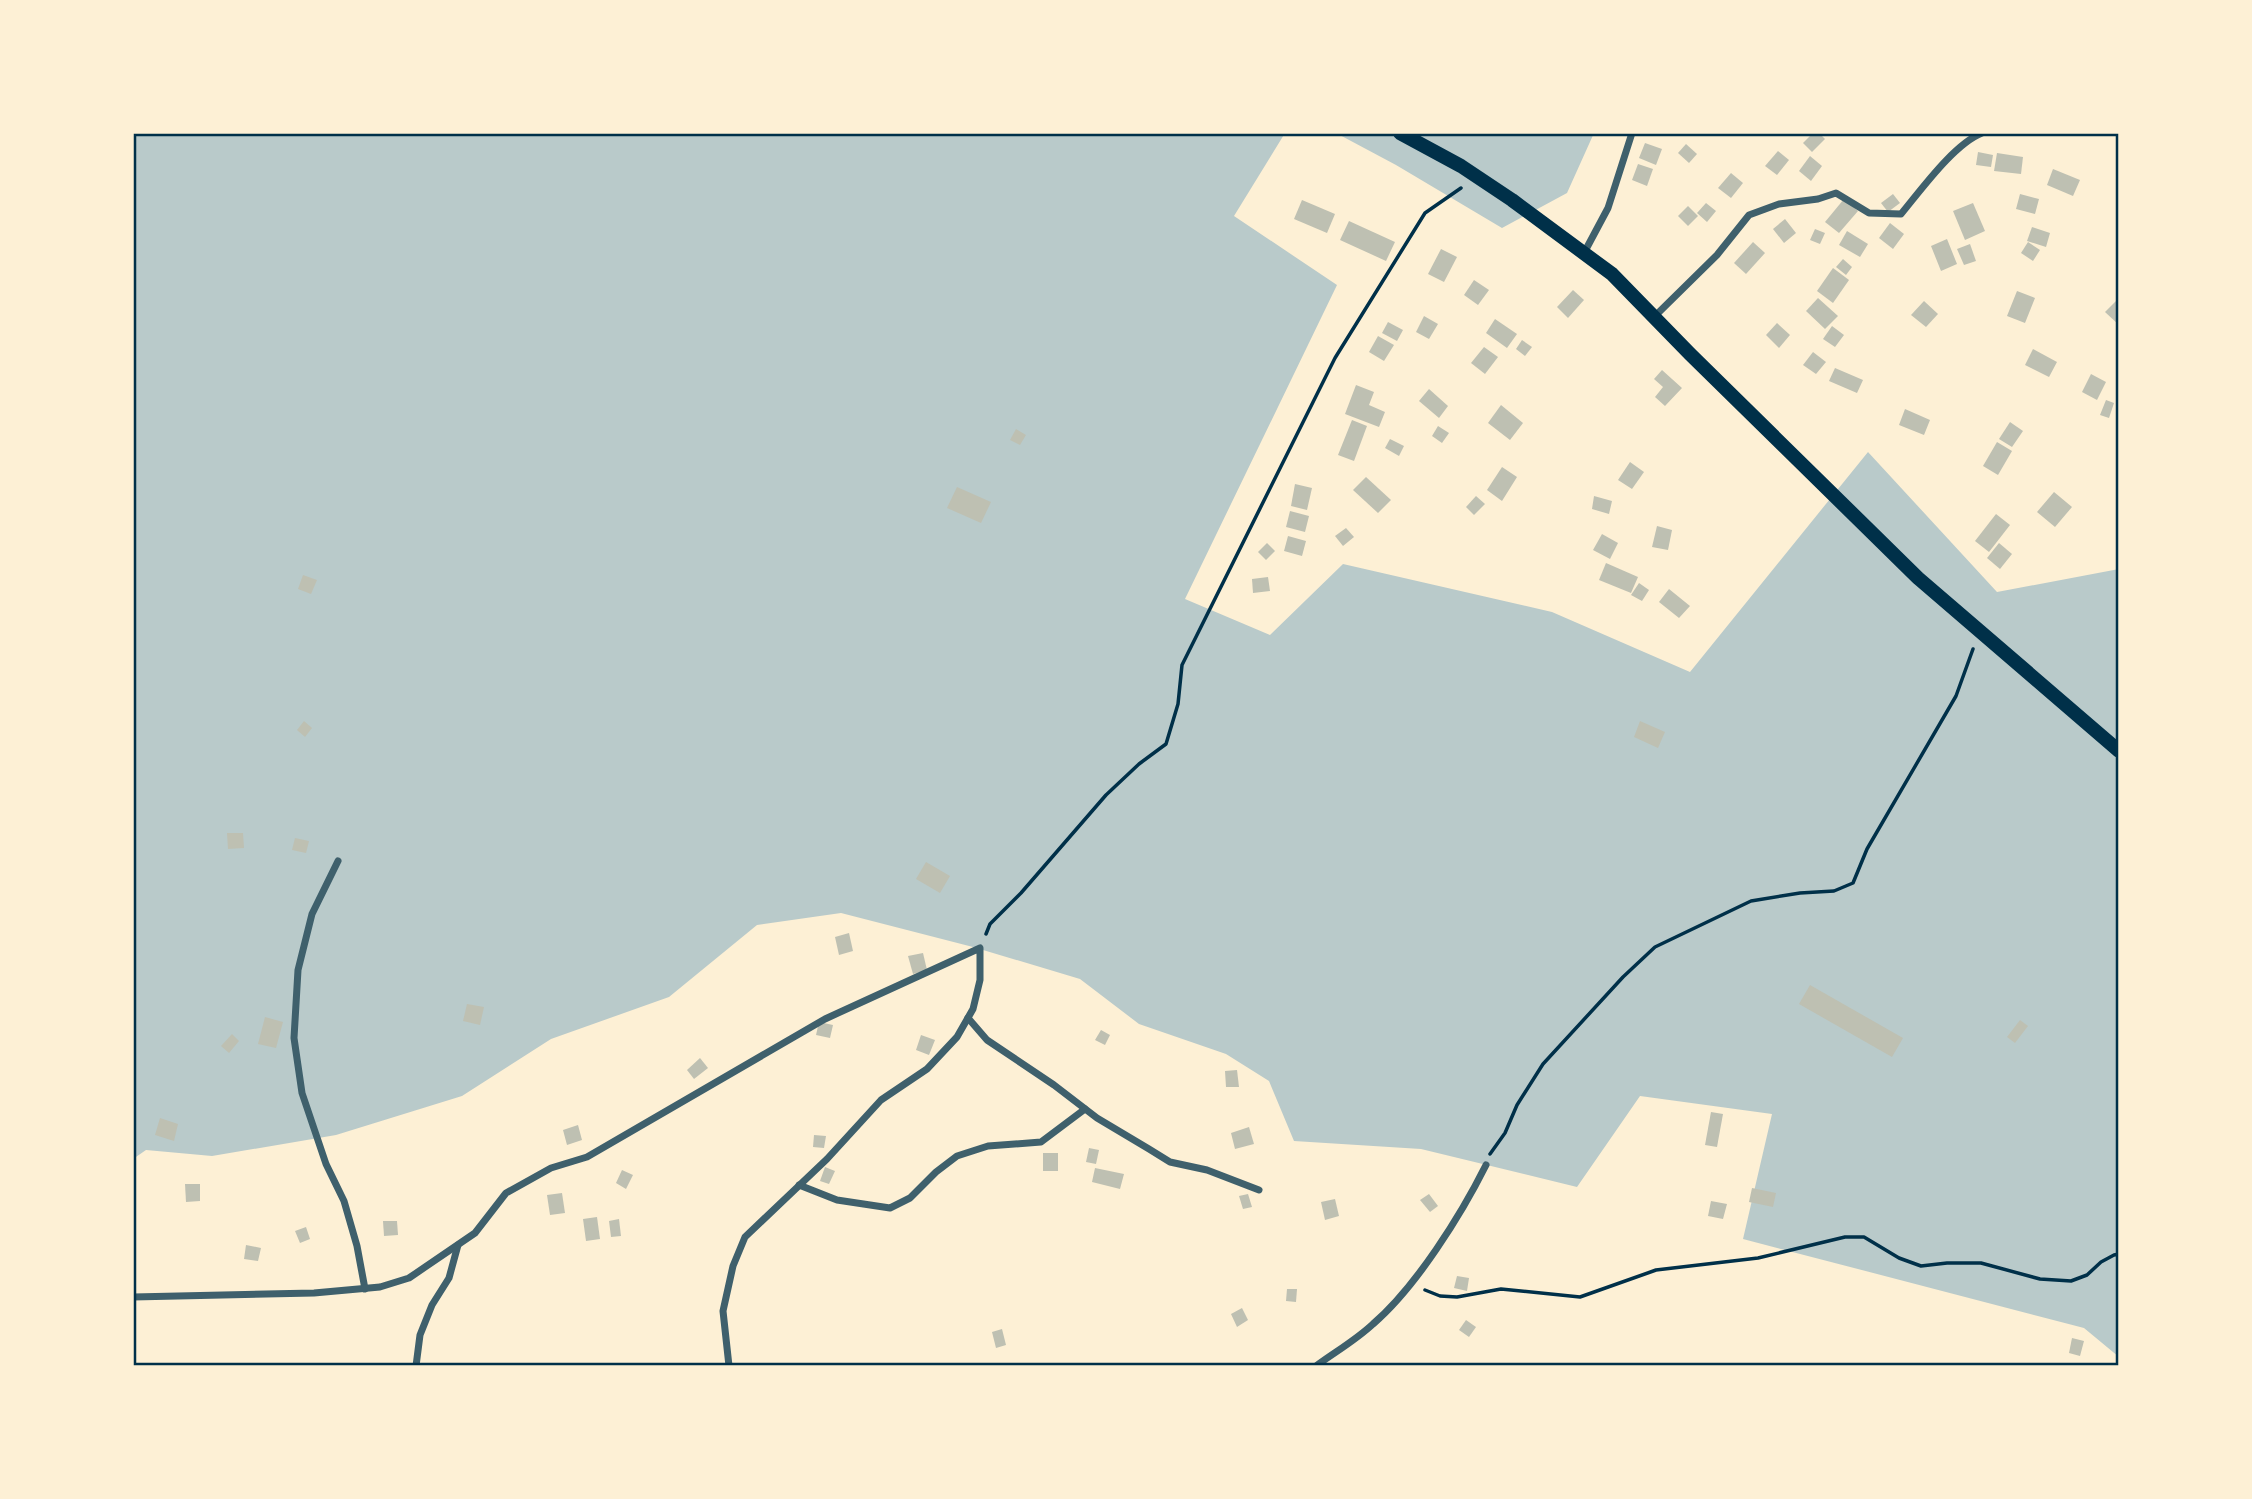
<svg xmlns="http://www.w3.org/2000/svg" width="2252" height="1499" viewBox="0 0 2252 1499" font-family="'Work Sans',sans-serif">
  <rect width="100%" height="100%" fill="#fdf0d5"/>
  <g fill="#b9caca">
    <path d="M133,133H1285L1234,216L1337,285L1185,599L1270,635L1343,564L1552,612L1690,672L1868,452L1997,592L2119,569V1357L2084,1328L1743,1239L1772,1114L1640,1096L1577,1187L1421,1149L1294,1141L1269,1081L1226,1054L1139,1024L1080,979L973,947L841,913L757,925L669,997L551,1039L462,1096L336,1135L212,1156L146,1150L133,1159Z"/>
    <path d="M1336,133H1594L1567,193L1502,228L1396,165Z"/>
  </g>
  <g fill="#bec0b2">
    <path d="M1813,133H1819L1825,139L1812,152L1803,143Z"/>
    <path d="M1645,143L1662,149L1656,165L1639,158Z"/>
    <path d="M1686,144L1697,154L1689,163L1678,153Z"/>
    <path d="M1778,151L1789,160L1777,175L1765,166Z"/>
    <path d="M1978,152L1993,155L1991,167L1976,165Z"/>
    <path d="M1997,153L2023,157L2021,174L1994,171Z"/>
    <path d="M1810,156L1822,166L1811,181L1799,171Z"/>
    <path d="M1638,164L1653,169L1647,186L1632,180Z"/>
    <path d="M2053,169L2080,180L2073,196L2047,185Z"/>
    <path d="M1731,173L1743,183L1731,198L1718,188Z"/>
    <path d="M1893,194L1900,203L1888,212L1881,203Z"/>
    <path d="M2020,194L2039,199L2035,214L2016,209Z"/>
    <path d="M1844,199L1858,211L1839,233L1825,222Z"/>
    <path d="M1302,200L1335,214L1327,233L1294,219Z"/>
    <path d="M1706,203L1716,211L1707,222L1697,213Z"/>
    <path d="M1973,203L1985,231L1965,240L1953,211Z"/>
    <path d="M1688,206L1698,216L1688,226L1678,216Z"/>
    <path d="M1785,219L1796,233L1784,243L1773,229Z"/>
    <path d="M1349,221L1395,242L1386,261L1340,240Z"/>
    <path d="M1890,223L1904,234L1893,249L1879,238Z"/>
    <path d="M2032,227L2050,233L2046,247L2027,241Z"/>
    <path d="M1815,229L1825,233L1820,244L1810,240Z"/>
    <path d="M1847,231L1868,244L1860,257L1839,245Z"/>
    <path d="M1947,239L1957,264L1941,271L1931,246Z"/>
    <path d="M1753,242L1765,253L1746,274L1734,263Z"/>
    <path d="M2028,242L2040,250L2033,261L2021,253Z"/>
    <path d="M1970,244L1976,261L1964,265L1957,249Z"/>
    <path d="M1441,249L1457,257L1444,282L1428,274Z"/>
    <path d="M1843,259L1852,267L1846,275L1836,267Z"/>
    <path d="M1833,268L1849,280L1833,303L1817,291Z"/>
    <path d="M1474,280L1489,290L1478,305L1464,295Z"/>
    <path d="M1573,290L1584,300L1568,318L1557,307Z"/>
    <path d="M2017,291L2035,298L2025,323L2007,316Z"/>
    <path d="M1818,298L1838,316L1825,329L1806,311Z"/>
    <path d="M2117,300L2119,301V325L2105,312Z"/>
    <path d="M1924,301L1938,314L1926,327L1911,315Z"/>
    <path d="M1424,316L1438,324L1429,339L1416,332Z"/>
    <path d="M1495,319L1517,334L1507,348L1486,333Z"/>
    <path d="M1388,322L1403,330L1397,341L1382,333Z"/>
    <path d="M1777,323L1790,335L1779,348L1766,335Z"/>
    <path d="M1832,326L1844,335L1835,347L1823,339Z"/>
    <path d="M1378,336L1394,345L1384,361L1369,352Z"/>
    <path d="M1522,340L1532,347L1525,356L1516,349Z"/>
    <path d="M1484,347L1498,357L1485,374L1471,363Z"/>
    <path d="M2033,349L2057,362L2049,377L2025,365Z"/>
    <path d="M1813,352L1826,362L1816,374L1803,365Z"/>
    <path d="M1835,368L1863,380L1857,393L1829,381Z"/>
    <path d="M1662,370L1682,388L1665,406L1655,397L1663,387L1654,379Z"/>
    <path d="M2091,374L2106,382L2097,400L2082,392Z"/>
    <path d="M1356,385L1374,392L1369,405L1385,412L1379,427L1345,414Z"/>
    <path d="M1429,389L1448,406L1439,418L1419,401Z"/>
    <path d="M2106,400L2114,403L2109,418L2100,415Z"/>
    <path d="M1501,405L1523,423L1510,440L1488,423Z"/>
    <path d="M1905,409L1930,420L1924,435L1899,425Z"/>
    <path d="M1352,420L1367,426L1354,461L1338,455Z"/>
    <path d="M2010,422L2023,431L2012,447L1999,439Z"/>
    <path d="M1438,426L1449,433L1442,443L1432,436Z"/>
    <path d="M1016,429L1026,435L1020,445L1010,440Z"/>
    <path d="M1390,439L1404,446L1399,456L1385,448Z"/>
    <path d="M1997,442L2012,451L1998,475L1983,466Z"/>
    <path d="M1630,462L1644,472L1632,489L1618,480Z"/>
    <path d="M1502,467L1517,477L1502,501L1487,490Z"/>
    <path d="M1366,477L1391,500L1378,513L1353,490Z"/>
    <path d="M1295,484L1312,488L1307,510L1291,506Z"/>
    <path d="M957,487L991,502L981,523L947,508Z"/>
    <path d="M2054,492L2072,507L2055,527L2037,512Z"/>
    <path d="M1476,496L1485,504L1474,515L1466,507Z"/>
    <path d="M1594,496L1612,501L1609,514L1592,509Z"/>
    <path d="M1290,511L1309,516L1305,532L1286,527Z"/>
    <path d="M1996,514L2010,525L1989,552L1975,541Z"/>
    <path d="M1657,526L1672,530L1668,550L1652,547Z"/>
    <path d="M1346,528L1354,537L1343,546L1335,536Z"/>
    <path d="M1602,534L1618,543L1610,559L1593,550Z"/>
    <path d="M1288,536L1306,541L1302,556L1284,551Z"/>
    <path d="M1267,543L1275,551L1266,560L1258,552Z"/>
    <path d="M1999,543L2012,554L2000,569L1987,558Z"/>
    <path d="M1606,563L1638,577L1631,593L1599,580Z"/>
    <path d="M303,575L317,580L311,594L298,589Z"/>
    <path d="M1268,577L1270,591L1253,593L1252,579Z"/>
    <path d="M1639,583L1649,590L1642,601L1631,595Z"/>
    <path d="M1669,589L1690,606L1679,618L1659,602Z"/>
    <path d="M304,721L312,728L305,737L297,730Z"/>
    <path d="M1640,721L1665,732L1658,748L1634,737Z"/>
    <path d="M227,833H243L244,848L228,849Z"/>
    <path d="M295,838L309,841L306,853L292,850Z"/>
    <path d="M926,862L950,876L940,893L916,879Z"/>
    <path d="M849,933L853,951L839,955L835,937Z"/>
    <path d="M923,953L927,970L913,974L908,956Z"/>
    <path d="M1810,985L1903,1038L1892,1057L1799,1004Z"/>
    <path d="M467,1004L484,1007L480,1025L463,1021Z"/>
    <path d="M265,1017L283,1022L276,1048L258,1044Z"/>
    <path d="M2020,1020L2028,1026L2015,1043L2007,1037Z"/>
    <path d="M819,1022L833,1025L830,1038L816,1035Z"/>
    <path d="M1101,1030L1110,1035L1105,1045L1095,1040Z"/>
    <path d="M232,1034L239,1041L229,1053L221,1046Z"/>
    <path d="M921,1035L935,1040L929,1055L916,1050Z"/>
    <path d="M700,1058L708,1068L694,1079L687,1070Z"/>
    <path d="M1237,1070L1239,1087H1226L1225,1071Z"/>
    <path d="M1711,1112L1723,1114L1717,1147L1705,1145Z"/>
    <path d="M160,1118L178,1124L174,1141L155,1135Z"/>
    <path d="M578,1125L582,1140L567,1145L563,1130Z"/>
    <path d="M1249,1127L1254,1144L1235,1149L1231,1133Z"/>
    <path d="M814,1135L826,1136L824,1148L813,1147Z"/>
    <path d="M1089,1148L1099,1150L1096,1164L1086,1162Z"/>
    <rect x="1043" y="1153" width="15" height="18"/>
    <path d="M825,1167L835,1171L829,1184L820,1181Z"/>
    <path d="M1095,1168L1124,1174L1120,1189L1092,1182Z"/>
    <path d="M622,1170L633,1175L626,1189L616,1183Z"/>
    <path d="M185,1184H200V1201L186,1202Z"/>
    <path d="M1752,1188L1776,1193L1773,1207L1749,1202Z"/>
    <path d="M562,1193L565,1213L550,1215L547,1195Z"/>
    <path d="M1248,1194L1252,1207L1243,1209L1239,1196Z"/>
    <path d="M1429,1194L1438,1206L1430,1212L1420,1200Z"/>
    <path d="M1335,1199L1339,1216L1325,1220L1321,1202Z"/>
    <path d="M1711,1201L1727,1204L1723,1219L1708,1216Z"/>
    <path d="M597,1217L600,1239L586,1241L583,1219Z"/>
    <path d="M619,1219L621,1236L611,1237L609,1221Z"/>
    <path d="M383,1221H397L398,1235L384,1236Z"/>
    <path d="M306,1227L310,1239L300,1243L295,1231Z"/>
    <path d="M246,1245L261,1248L258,1261L244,1259Z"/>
    <path d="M1457,1276L1469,1278L1467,1291L1454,1288Z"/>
    <path d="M1287,1289H1297L1296,1302L1286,1301Z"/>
    <path d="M1242,1308L1248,1320L1237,1327L1231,1314Z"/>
    <path d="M1466,1320L1476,1327L1469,1337L1459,1330Z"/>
    <path d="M1002,1329L1006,1345L996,1348L992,1332Z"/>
    <path d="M2072,1338L2084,1341L2080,1356L2069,1353Z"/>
  </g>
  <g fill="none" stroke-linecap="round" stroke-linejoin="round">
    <g stroke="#003049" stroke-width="3.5">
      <path d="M986,934L990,924L1021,893L1106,795L1139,764L1166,744L1178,704L1182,665L1335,358L1425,213L1461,188"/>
      <path d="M1490,1154L1505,1133L1517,1105L1543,1064L1623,977L1655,947L1751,901L1800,893L1834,891L1853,883L1867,849L1956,696L1973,649"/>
      <path d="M1425,1290L1440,1296L1457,1297L1501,1289L1580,1297L1656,1270L1758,1258L1845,1237H1864L1899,1258L1921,1266L1947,1263H1981L2040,1279L2071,1281L2087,1275L2101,1262L2114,1255L2119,1254"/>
    </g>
    <g stroke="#3f606c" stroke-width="7">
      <path d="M1584,253L1608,208L1632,133"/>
      <path d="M1654,317L1717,255L1749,215L1779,204L1818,199L1836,193L1869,213L1901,214C1921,190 1954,144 1982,133"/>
      <path d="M338,861L312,914L298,970L294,1038L302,1093L326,1164L344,1201L357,1246L365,1289"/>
      <path d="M968,1018L987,1040L1054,1085L1097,1118L1149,1149L1170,1162L1207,1170L1259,1190"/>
      <path d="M799,1185L837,1200L890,1208L910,1198L936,1172L957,1156L988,1146L1041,1142L1085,1109"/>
      <path d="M133,1297L314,1293L380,1287L409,1278L475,1233L506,1193L551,1168L587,1157L825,1019L980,948V980L973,1009L957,1037L927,1069L881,1100L827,1159L745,1237L733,1266L723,1311L729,1366"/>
      <path d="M416,1366L420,1335L432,1305L449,1278L458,1245"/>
      <path d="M1316,1366C1335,1352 1356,1340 1373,1324C1416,1287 1461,1215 1486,1165"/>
    </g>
    <path stroke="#003049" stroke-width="14" d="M1400,133L1461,166L1512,200L1612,274L1690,354L1918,578L2119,751"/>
  </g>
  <rect width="2252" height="1499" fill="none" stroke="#fdf0d5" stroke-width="270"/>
  <rect x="135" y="135" width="1982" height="1229" fill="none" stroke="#003049" stroke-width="2.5"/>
</svg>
